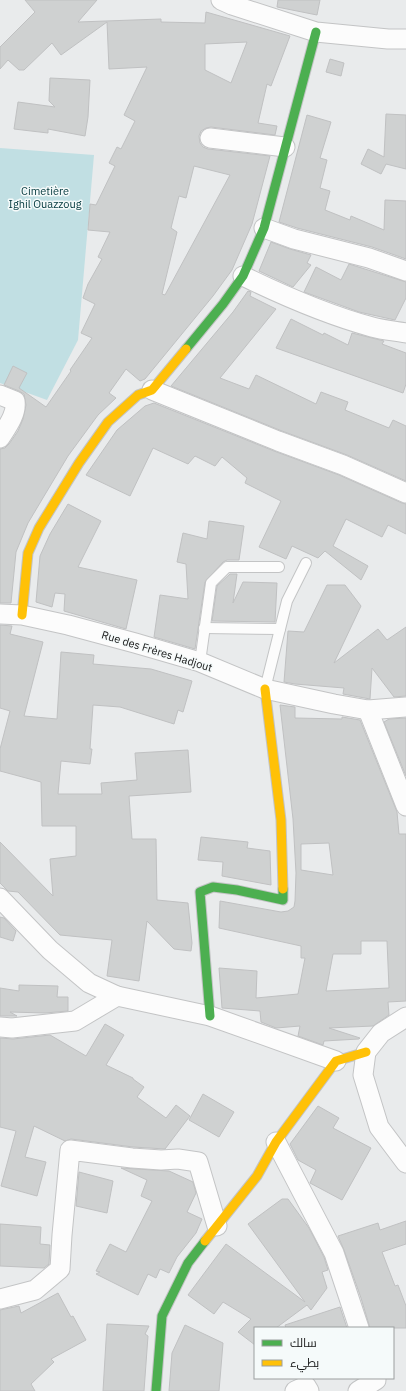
<svg xmlns="http://www.w3.org/2000/svg" width="406" height="1391" viewBox="0 0 406 1391" font-family="'IBM Plex Sans',Cairo,sans-serif">
  <rect width="100%" height="100%" fill="#e9ebec"/>
  <path fill="#c1dfe3" d="M0,148L94,155L78,340L47,400L0,383Z"/>
  <g fill="#cfd1d1" stroke="#c0c1c2" fill-rule="evenodd">
    <path d="M25,0H97L78,22L161,19V22L205,23L206,12L290,36L271,86L267,84L258,123L277,126L275,135L211,127L206,128L201,131L199,136L200,143L203,147L208,149L270,156L252,224L232,270L213,296L145,379L140,381L126,369L109,393L116,398L98,415L68,456L28,523L16,552L11,603H0V449L5,448L9,444L18,431L23,419L26,405L24,394L19,391L4,385L13,366L27,373L19,388L46,407L71,371L70,370L92,338L81,333L95,304L83,298L88,284L102,259L98,257L110,232L88,230L90,204L96,205L115,166L109,163L117,147L121,149L135,121L124,115L147,67L109,69L107,22L61,55L52,43L24,70H19L8,60L0,69V47L35,12ZM247,42L231,83L205,70V44ZM194,166L230,175L165,295L162,294L177,232L171,228L179,196L186,198Z"/>
    <path d="M278,0H320L317,15L277,7Z"/>
    <path d="M330,59L344,63L341,76L326,72Z"/>
    <path d="M50,78L90,80L88,117L85,136L48,129V133L14,129L18,102L55,107L49,101Z"/>
    <path d="M386,114L406,115V169L386,164L381,174L361,164L368,149L384,157Z"/>
    <path d="M307,115L331,122L320,158L327,160L320,188L330,191L325,210L350,220L351,216L384,230L385,200L406,201V259L372,247L297,228L279,222Z"/>
    <path d="M271,242L290,249L311,255L307,263L311,265L293,287L259,271Z"/>
    <path d="M349,264L406,282V298L395,320L359,312L304,292L316,267L341,280Z"/>
    <path d="M248,291L251,292L250,296L276,309L220,378L249,389L256,375L316,404L321,392L348,402L345,410L389,428L393,420L406,426V481L347,455L282,431L171,386L233,312Z"/>
    <path d="M291,319L323,335L324,333L348,345L352,333L384,341L382,344L406,353V384L403,393L276,348Z"/>
    <path d="M154,403L274,451L339,475L402,503L406,504V534L388,525L382,537L346,519L333,546L368,566L361,580L325,551L318,558L292,546L286,559L259,547L281,501L245,483L247,478L222,457L215,466L195,456L188,464L153,448L130,496L86,475L117,430L145,406Z"/>
    <path d="M68,504L101,521L78,567L137,580L126,629L64,611L65,594L55,593L52,607L36,602L40,556L50,534Z"/>
    <path d="M209,521L244,526L239,560H227L223,562L205,582L195,649L154,637L160,595L188,599L186,564L177,562L183,533L207,539Z"/>
    <path d="M230,574H237L233,603L243,582L277,583L275,622L212,621L217,586Z"/>
    <path d="M327,585H345L361,606L334,663L378,629L387,640L406,627V696L394,697L372,668L370,699L343,694L344,688L295,684L284,682L288,631L304,632Z"/>
    <path d="M0,625L12,626L10,634L43,642L24,716L57,719L61,652L94,655L93,664L151,669L192,681L183,712L178,710L174,724L120,707L93,705L90,749H92L90,764L61,761L58,794H102L101,783L137,780L135,753L188,750L191,792L129,796L132,839H156L157,900L188,903L192,943L191,951L174,949L147,921L139,981L107,976L112,940L60,935L18,892L8,891L0,883V842L53,896L50,859L76,856V826H42L41,782L0,771V749L10,711L0,708Z"/>
    <path d="M280,705L295,707V718L342,719V717L360,720L397,812L399,834H406V1001L388,1002L389,1015L373,1026L329,1028L360,1038L359,1039L324,1041L323,1045L298,1036L300,1026L276,1028L261,1022L260,1011L222,1008L219,968L257,971L256,998L298,994L305,958H301V946L219,928L220,901L281,912L288,911L294,907L295,901L296,873L293,819ZM329,843L333,875L301,870V844ZM361,941H387L389,988L326,991L333,954H361Z"/>
    <path d="M406,718V776L384,722L389,719Z"/>
    <path d="M201,837L248,842L247,848L270,851L271,885L222,876L223,862L198,860Z"/>
    <path d="M0,917L4,918L16,931L13,941L0,937Z"/>
    <path d="M19,985L58,986L57,997H68V1011L45,1013L10,1012L17,1016H0V988L19,991Z"/>
    <path d="M105,1024L124,1035L106,1065L133,1078V1079L144,1087L137,1097L166,1118L176,1105L190,1116L165,1149L133,1147L71,1139L65,1141L34,1126L25,1157L46,1162L37,1196L1,1186L16,1131L0,1127V1038L13,1039L50,1035L86,1056Z"/>
    <path d="M203,1094L234,1112L219,1137L189,1120Z"/>
    <path d="M318,1106L339,1118L333,1128L371,1148L342,1200L310,1183L316,1170L298,1160L290,1144Z"/>
    <path d="M121,1168L169,1171L193,1182L196,1193L187,1212L202,1219L196,1233L177,1257L169,1273L160,1269L156,1278L148,1274L138,1295L96,1274L100,1272L96,1271L110,1244L126,1252L152,1201L141,1196L147,1180Z"/>
    <path d="M79,1172L113,1181L107,1213L76,1206Z"/>
    <path d="M282,1199H288L309,1228L324,1257L328,1270L322,1272L327,1288L311,1310L307,1305L276,1328H255V1345L238,1332L251,1319L223,1302L214,1314L188,1295L226,1244L305,1302L248,1224Z"/>
    <path d="M406,1221V1244L382,1252L395,1286L398,1285L406,1306V1328H370L361,1298L344,1250L338,1236L378,1223L380,1230Z"/>
    <path d="M0,1224L41,1227L40,1244L50,1245L49,1264L44,1268L0,1266Z"/>
    <path d="M58,1293L71,1317L73,1316L86,1340L51,1359L54,1362L31,1384L35,1391H0V1310L19,1306L21,1313Z"/>
    <path d="M340,1307L347,1328H286L285,1325Z"/>
    <path d="M107,1324L149,1326L145,1334L148,1336L144,1391H103Z"/>
    <path d="M185,1325L223,1343L219,1391H169L172,1353Z"/>
  </g>
  <g fill="none" stroke-linecap="round" stroke-linejoin="round">
    <defs>
      <g id="lane">
        <path d="M204,628L280,629"/>
        <path d="M200,662L211,583L227,567H279"/>
        <path d="M265,689L287,601L306,563"/>
      </g>
      <g id="street">
        <path d="M221,0L232,5L316,32L388,39H406"/>
        <path d="M210,138L285,147"/>
        <path d="M264,228L294,239L369,258L406,271"/>
        <path d="M243,276C284,296 328,315 372,327C383,330 395,331 406,333"/>
        <path d="M152,390L278,441L343,465L406,493"/>
        <path d="M0,395L15,401C17,414 7,427 0,438"/>
        <path d="M0,614L22,615L68,625L135,643L200,662L265,689L334,704L368,710L406,707"/>
        <path d="M368,710L406,806"/>
        <path d="M0,898L50,950L89,983L117,996"/>
        <path d="M406,1017L381,1033L366,1052L363,1075L379,1127L406,1163"/>
        <path d="M0,1027L12,1028L75,1021L117,996L210,1016L336,1061"/>
        <path d="M276,1142L334,1253L359,1328"/>
        <path d="M0,1299L35,1290L60,1269L62,1235L70,1150L132,1158L161,1160L178,1159L198,1162L217,1226"/>
        <path d="M295,1391L306,1386L309,1391"/>
        <path d="M358,1391L376,1380V1378"/>
      </g>
      <g id="fast">
        <path d="M186,349L223,304L243,276L264,228L316,32"/>
        <path d="M210,1016L200,892L213,887L237,890L283,900V889"/>
        <path d="M156,1391L162,1316L188,1263L205,1241"/>
      </g>
      <g id="slow">
        <path d="M22,615L28,553L39,528L79,463L108,422L138,395L152,390L186,349"/>
        <path d="M265,689L281,820L283,889"/>
        <path d="M205,1241L257,1176L276,1142L336,1061L366,1052"/>
      </g>
    </defs>
    <use href="#lane" stroke="#c3c4c5" stroke-width="12"/>
    <use href="#street" stroke="#c3c4c5" stroke-width="21"/>
    <use href="#fast" stroke="#c3c4c5" stroke-width="11"/>
    <use href="#slow" stroke="#c3c4c5" stroke-width="11"/>
    <use href="#lane" stroke="#fcfcfc" stroke-width="10"/>
    <use href="#street" stroke="#fcfcfc" stroke-width="19"/>
    <use href="#fast" stroke="#4caf50" stroke-width="9"/>
    <use href="#slow" stroke="#ffc107" stroke-width="9"/>
  </g>
  <g text-anchor="middle" dominant-baseline="central" stroke-width="3" stroke-linejoin="round" paint-order="stroke">
    <g font-size="11" fill="#00373c" stroke="#f5fafa">
      <text x="45" y="191">Cimetière<tspan x="45" dy="13">Ighil Ouazzoug</tspan></text>
    </g>
    <g font-size="11" fill="#161717" stroke="#f5fafa">
      <text transform="translate(157 651) rotate(17)">Rue des Frères Hadjout</text>
    </g>
  </g>
  <rect x="254" y="1327" width="140" height="52" fill="#f5fafa" stroke="#9c9f9f"/>
  <rect x="262" y="1340" width="20" height="6" fill="#4caf50" stroke="#9c9f9f"/>
  <text x="290" y="1347" font-size="12" fill="#161717">سالك</text>
  <rect x="262" y="1360" width="20" height="6" fill="#ffc107" stroke="#9c9f9f"/>
  <text x="290" y="1367" font-size="12" fill="#161717">بطيء</text>
</svg>
